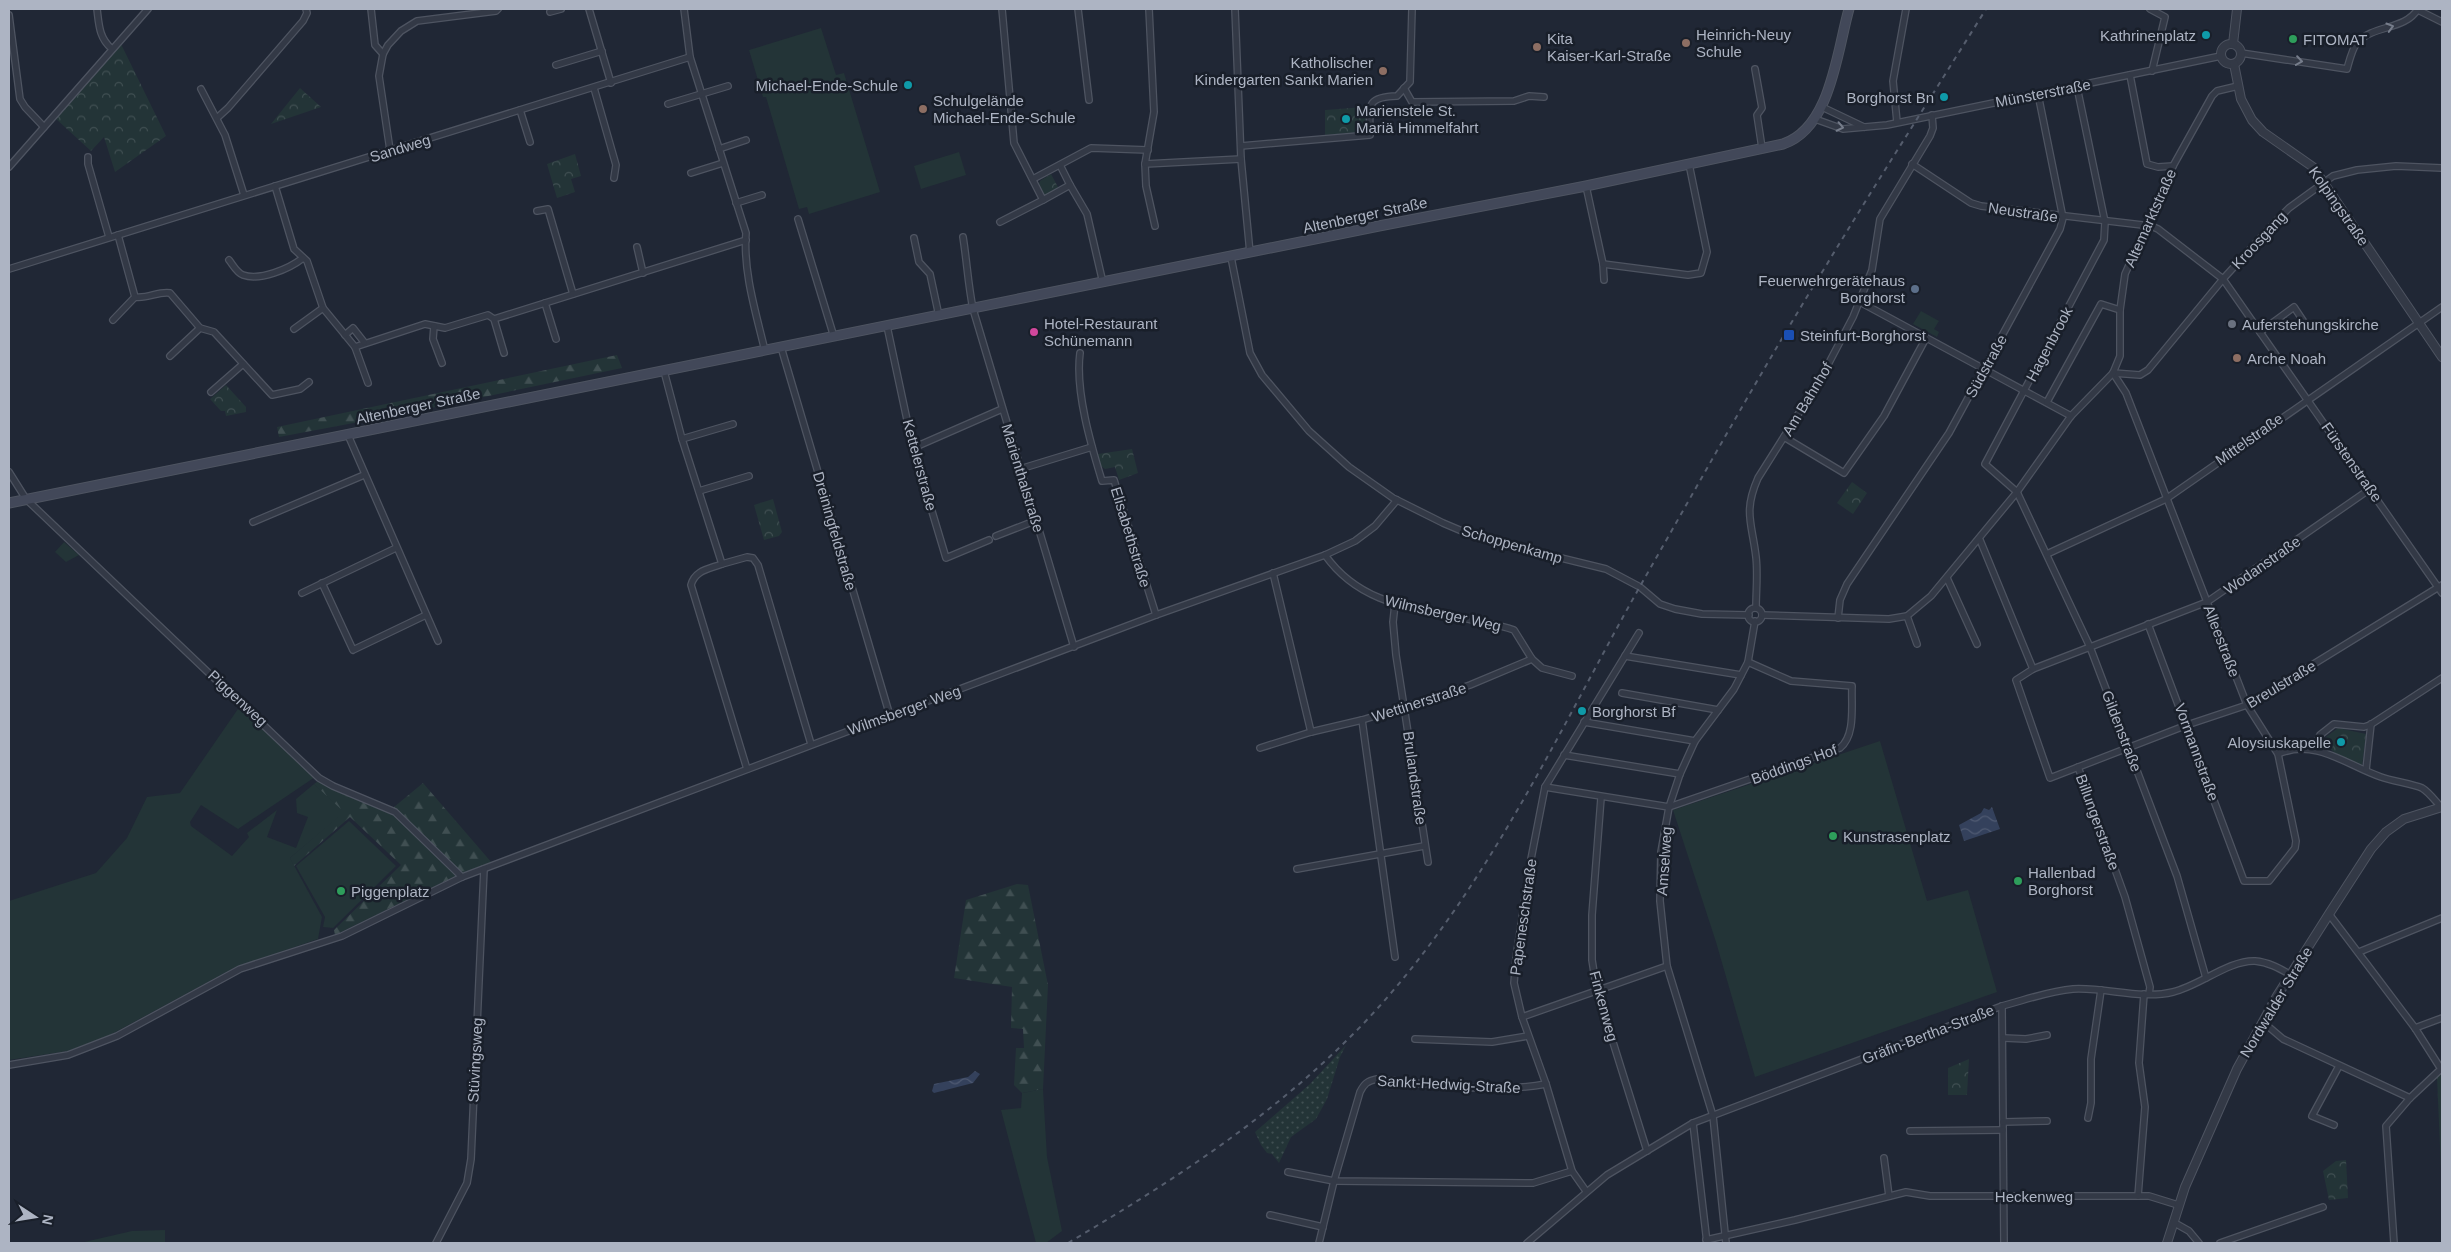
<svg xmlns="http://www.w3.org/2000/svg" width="2451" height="1252" viewBox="0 0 2451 1252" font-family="Arial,sans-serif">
  <defs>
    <pattern id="forest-firs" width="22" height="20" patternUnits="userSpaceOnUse" patternTransform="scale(1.25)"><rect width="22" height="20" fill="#233437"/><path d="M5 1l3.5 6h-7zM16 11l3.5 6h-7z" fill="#404f52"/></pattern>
    <pattern id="cemetery-stones" width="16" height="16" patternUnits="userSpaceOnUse" patternTransform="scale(1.25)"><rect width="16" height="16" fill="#233437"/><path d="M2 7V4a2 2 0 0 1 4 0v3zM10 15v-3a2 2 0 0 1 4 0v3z" fill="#404f52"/></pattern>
    <pattern id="park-crowns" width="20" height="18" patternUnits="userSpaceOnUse" patternTransform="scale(1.25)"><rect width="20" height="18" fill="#233437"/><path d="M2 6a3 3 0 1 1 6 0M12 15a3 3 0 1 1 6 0" fill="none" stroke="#404f52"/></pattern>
    <pattern id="garden-dots" width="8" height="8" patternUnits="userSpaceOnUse" patternTransform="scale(1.25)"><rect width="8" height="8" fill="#233437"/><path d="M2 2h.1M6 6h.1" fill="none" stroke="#404f52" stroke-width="1.8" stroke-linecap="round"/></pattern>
    <pattern id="water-waves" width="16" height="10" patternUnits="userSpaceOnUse" patternTransform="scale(1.25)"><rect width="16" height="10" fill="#34415c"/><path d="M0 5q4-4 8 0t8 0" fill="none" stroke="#4f5a72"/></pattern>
  </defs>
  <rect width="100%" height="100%" fill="#202735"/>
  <g fill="#233437">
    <path d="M821,28L836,75L844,73L880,192L809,214L807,207L799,209L766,97H763L749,50Z"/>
    <path d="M959,152L966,175L921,189L914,166Z"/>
    <path d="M1921,311L1939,321L1934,329L1939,332L1937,337L1913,324Z"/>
    <path d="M64,542L79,555L66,562L55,552Z"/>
    <path d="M240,706L315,777L238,829L201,805L190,822L191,826L232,856L249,837L247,833L277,810L267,837L296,848L308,817L297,813L296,799L314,784L345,812L290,858L322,917L318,939L234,968L110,1035L68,1051L9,1060V901L96,873L127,838L147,797L180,793Z"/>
    <path d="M1880,741L1927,901L1968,890L1997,992L1755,1077L1716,942L1673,810Z"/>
    <path d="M349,821L396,866L333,928L323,927L325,917L296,866Z"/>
    <path d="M1043,1089L1047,1157L1062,1231L1046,1243H1036L1001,1110L1021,1108L1022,1093Z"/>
    <path d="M165,1230V1243H80L132,1231Z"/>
  </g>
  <g fill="url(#forest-firs)">
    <path d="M617,355L622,368L407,413L279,437L277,427Z"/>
    <path d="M320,780L332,788L388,812L423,783L492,863L458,875L335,935L334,930L401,865L350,817L294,866L290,858L344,812L314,784Z"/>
    <path d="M1017,884L1028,885L1048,985L1043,1089L1022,1093L1014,1085L1016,1048H1024L1023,1029L1011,1028L1012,987L954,978L966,900Z"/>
  </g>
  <path fill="url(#cemetery-stones)" d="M2442,1075V1193L2437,1076Z"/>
  <g fill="url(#park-crowns)">
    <path d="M121,44L166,136L115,172L104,137L91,151L55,118Z"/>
    <path d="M300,88L321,107L271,124Z"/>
    <path d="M1365,107L1366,127L1362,132L1325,135V110Z"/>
    <path d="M575,154L581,176L571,179L575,192L557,198L547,164Z"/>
    <path d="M1051,174L1059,189L1044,195L1039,184L1040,181Z"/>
    <path d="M226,385L246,407V412L226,416L225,411H221L210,399Z"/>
    <path d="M1132,449L1138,473L1119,480L1115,467L1105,469L1101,466L1098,454Z"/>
    <path d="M1852,482L1867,493L1853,514L1837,503Z"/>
    <path d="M773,499L782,532L779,536L764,540L754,505Z"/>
    <path d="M2338,728L2366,734L2362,766L2335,753L2323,743L2326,737Z"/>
    <path d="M1969,1059L1967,1095H1948V1068Z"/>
    <path d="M2346,1160L2348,1198L2329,1200L2323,1171L2336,1161Z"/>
  </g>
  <path fill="url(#garden-dots)" d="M1346,1045L1340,1057L1327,1099L1316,1119L1291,1137L1279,1163L1272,1154L1267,1153L1261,1145L1255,1132L1310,1084Z"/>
  <g fill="url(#water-waves)">
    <path d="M1992,807L2000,829L1964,841L1959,825L1981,813L1984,808L1989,810Z"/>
    <path d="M975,1071L980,1074L973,1083L934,1093L932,1091L934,1084L968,1077Z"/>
  </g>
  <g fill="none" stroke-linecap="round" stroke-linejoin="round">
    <defs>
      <g id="minor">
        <path d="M97,9C99,25 99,38 112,49"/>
        <path d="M371,9L375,45L383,54"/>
        <path d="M589,9L611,83"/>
        <path d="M684,9L690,57L746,233C743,272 756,313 765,351"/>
        <path d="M1002,9L1014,143L1043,200L1070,185L1060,165"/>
        <path d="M1078,9L1089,100"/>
        <path d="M1149,9L1154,112L1145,164L1146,186L1155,226"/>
        <path d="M1235,9L1241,159L1250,253"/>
        <path d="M2150,9L2165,17L2152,71"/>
        <path d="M2418,10L2442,22"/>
        <path d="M550,12L561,9"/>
        <path d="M9,15L20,99L25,107L44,127"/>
        <path d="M2241,53L2347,69C2349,62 2352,49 2357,43C2374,24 2404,31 2418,9"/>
        <path d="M556,65L602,51"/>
        <path d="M1755,69L1762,108L1757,115L1762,148"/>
        <path d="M2130,75L2147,164L2158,167L2173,166"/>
        <path d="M2077,87L2105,222L2104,240L1985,464L2017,492L2090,647L2177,876L2206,978"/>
        <path d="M594,88L616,165L614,178"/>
        <path d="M1404,88L1412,102L1514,101L1529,96L1544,97"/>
        <path d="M201,89L225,135L244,195"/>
        <path d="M668,104L728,86"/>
        <path d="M1822,107L1864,127"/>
        <path d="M520,110L530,142"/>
        <path d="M217,118L228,108L303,21L307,13L306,9"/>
        <path d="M1815,119L1843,129L1887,125L2221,56"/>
        <path d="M1897,122L1893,81L1906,9"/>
        <path d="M1241,146L1370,135C1370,107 1364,97 1397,96L1410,82L1412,9"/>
        <path d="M719,149L746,140"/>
        <path d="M390,150L379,76L383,54L388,45L401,31L417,21L496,11L498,9"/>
        <path d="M88,157V164L109,237"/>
        <path d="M1145,164L1241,159"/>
        <path d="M1912,164L1971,203L1981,206L2151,226L2158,229L2223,279L2442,593"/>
        <path d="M9,167L148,9"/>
        <path d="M691,173L723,163"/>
        <path d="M1033,179L1091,148L1148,150"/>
        <path d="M1070,185L1087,214L1103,283"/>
        <path d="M275,186L294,249L307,261L323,308L355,347L425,324L445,328L488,315L494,319L504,353"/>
        <path d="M1586,186L1603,264L1604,280"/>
        <path d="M736,203L762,195"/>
        <path d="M537,211L548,209L573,294"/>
        <path d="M798,219L834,337"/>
        <path d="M1000,222L1043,200"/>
        <path d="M118,235L135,297C148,299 158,291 170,293L200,328L214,332L272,395L300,389L309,382"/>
        <path d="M963,237C967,262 968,284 973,309L1074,647"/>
        <path d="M914,238L919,262L930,274L939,316"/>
        <path d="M637,247L643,273"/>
        <path d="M1231,257L1250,353L1262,375L1309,431L1349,467L1393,498L1443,523L1476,537L1606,569L1640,587L1660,604L1675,609L1702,614L1749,615"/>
        <path d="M229,260C233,265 237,273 243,275C260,281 289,269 303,258"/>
        <path d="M1603,264L1688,275L1701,273L1707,252L1689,164"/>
        <path d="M9,269L690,57"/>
        <path d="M1860,302L2071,416"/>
        <path d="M545,303L556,339"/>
        <path d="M494,319L746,240"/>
        <path d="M113,320L135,297"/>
        <path d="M434,326L433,339L442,363"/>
        <path d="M887,326L913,448L946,558L989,540"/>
        <path d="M294,329L323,308"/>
        <path d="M2260,332L2294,307L2304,322"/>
        <path d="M345,335L353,328L364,342"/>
        <path d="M355,347L368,383"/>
        <path d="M781,347L890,716"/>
        <path d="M1080,353C1075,391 1091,445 1102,481L1114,480L1156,615"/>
        <path d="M170,356L200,328"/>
        <path d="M664,371L682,439L722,564C709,569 695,570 691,585L747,769"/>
        <path d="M2113,373L2126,393L2247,705L2278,754L2296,841L2295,848L2269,881H2244L2148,624"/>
        <path d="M2113,373L2140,375L2148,370L2223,279L2275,222L2289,208L2333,176L2357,170L2396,166L2442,168"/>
        <path d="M211,392L243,364"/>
        <path d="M2047,402L2101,304L2120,310"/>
        <path d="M348,435L438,641"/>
        <path d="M1784,437L1844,473L1884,416L1926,338"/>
        <path d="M682,439L733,424"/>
        <path d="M913,448L1002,409"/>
        <path d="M1020,469L1092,447"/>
        <path d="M9,472L26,499L319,778L333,786L395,812L462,877"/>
        <path d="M2370,489L2207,602L2033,669L2016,680L2050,778L2187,725L2247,705L2442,585"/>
        <path d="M699,491L749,476"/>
        <path d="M253,522L364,475"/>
        <path d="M996,536L1037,520"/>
        <path d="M1980,540L2033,669"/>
        <path d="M2047,554L2166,499L2442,307"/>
        <path d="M1325,555C1361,606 1416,608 1472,620C1486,623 1500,625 1514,630L1532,659L1542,668L1572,676"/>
        <path d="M722,564L747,557L753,558L758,565L811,744"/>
        <path d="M1273,573L1311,732"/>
        <path d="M1947,578L1977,644"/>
        <path d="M322,583L353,650L426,615"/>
        <path d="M302,593L396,548"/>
        <path d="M1395,604L1393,622L1396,655L1428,862"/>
        <path d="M1756,608C1756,591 1758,574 1756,557C1752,523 1743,512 1758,478L1821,378L1853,317L1872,270L1880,219L1930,136L1933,128L1932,115"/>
        <circle cx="1755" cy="615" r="7"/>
        <path d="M1762,615L1889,619L1907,616L1931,596L2017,492L2071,416L2113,373L2120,356V310L2125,274L2173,166L2212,96L2217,91L2238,86"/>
        <path d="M1907,616L1917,644"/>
        <path d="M1838,618L1840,600L1847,584L1949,433L2060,229L2063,218L2038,94"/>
        <path d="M1625,656L1741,675"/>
        <path d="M1622,693L1718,710"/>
        <path d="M1362,720L1395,957"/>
        <path d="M1584,722L1695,741"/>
        <path d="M1260,748L1311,732L1362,720L1410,705L1470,685L1532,659"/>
        <path d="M2313,749L2320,735L2334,724L2364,727L2370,725L2442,678"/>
        <path d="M2278,754C2316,738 2346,765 2381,777C2392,781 2413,784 2422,788C2429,792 2436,802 2442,808"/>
        <path d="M1564,755L1680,774"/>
        <path d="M2078,767L2125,897L2150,987L2149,994"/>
        <path d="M2366,770L2371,724"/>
        <path d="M1545,787L1669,807L1840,748C1856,735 1851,705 1852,686L1791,681L1748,662"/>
        <path d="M1601,798L1592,915V960L1597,991L1647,1151"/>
        <path d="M1297,869L1424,846"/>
        <path d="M2329,914L2415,1028L2441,1069L2410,1098L2386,1126L2394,1243"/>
        <path d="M2359,952L2442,918"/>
        <path d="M2002,1006L2004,1243"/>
        <path d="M1522,1017L1667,966"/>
        <path d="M2263,1022L2283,1039L2410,1098"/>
        <path d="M2415,1028L2442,1018"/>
        <path d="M2004,1038L2026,1039L2047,1035"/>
        <path d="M1415,1039L1492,1042L1528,1036"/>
        <path d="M9,1065L68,1055L117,1036L240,969L342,936L462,877L1156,615L1325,555L1355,541L1375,526L1397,500"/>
        <path d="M1546,1084C1491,1094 1432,1084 1377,1079C1367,1081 1364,1084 1360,1092L1334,1181L1533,1183L1572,1171"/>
        <path d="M2088,1118L2091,1103V1059L2101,990"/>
        <path d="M2003,1122L2047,1121"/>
        <path d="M1693,1123L1707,1243"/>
        <path d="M2334,1125L2312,1116L2339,1066"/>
        <path d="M1910,1131L2003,1130"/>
        <path d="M1884,1158L1889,1196"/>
        <path d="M1288,1172L1334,1181L1319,1243"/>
        <path d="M1586,1191L1572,1171L1546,1084L1522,1017L1514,983L1516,958L1531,859L1545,787L1639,633"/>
        <path d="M2138,1196L2145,1107L2139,1063L2144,994"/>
        <path d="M1270,1215L1323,1227"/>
        <path d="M2173,1222L2189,1231L2199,1243"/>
        <path d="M1706,1240L1795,1220L1906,1192L1930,1196H2149L2178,1205"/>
        <path d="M436,1243L467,1183L471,1159L484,869"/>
        <path d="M1527,1243L1607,1175L1693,1123L2002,1006C2025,1000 2049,991 2073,989C2106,987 2141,1000 2173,992C2199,986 2229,960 2255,961C2268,962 2279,968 2291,975"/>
        <path d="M1726,1243L1713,1116L1667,966L1660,901L1661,852L1669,807L1680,774L1695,741L1734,689L1748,662L1755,621"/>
        <path d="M2220,1243L2323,1207"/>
      </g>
      <g id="tertiary">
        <circle cx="2231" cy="54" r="10"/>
        <path d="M2233,44L2237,9"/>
        <path d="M2234,64L2241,99L2252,120L2263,132L2313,167L2442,357"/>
        <path d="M2167,1243L2185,1187L2237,1069L2277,996L2329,914L2371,849L2386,832L2404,819L2442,807"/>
      </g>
      <path id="secondary" d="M9,503L1379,226L1586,186L1783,144C1831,128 1837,51 1849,9"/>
    </defs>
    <use href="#minor" stroke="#4e5461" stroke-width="8"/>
    <use href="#tertiary" stroke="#4e5461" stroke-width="10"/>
    <use href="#secondary" stroke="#4e5461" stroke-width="11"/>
    <use href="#minor" stroke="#333946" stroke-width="5.5"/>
    <use href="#tertiary" stroke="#333946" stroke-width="8"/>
    <use href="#secondary" stroke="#424859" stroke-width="9"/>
    <path stroke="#555d6d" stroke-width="2" stroke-dasharray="5 5" stroke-linecap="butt" d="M1068,1243C1176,1179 1275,1115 1363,1024C1485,896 1557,733 1643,581C1703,476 1761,371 1824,269C1877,181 1932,96 1986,9"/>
  </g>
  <defs><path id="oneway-chevron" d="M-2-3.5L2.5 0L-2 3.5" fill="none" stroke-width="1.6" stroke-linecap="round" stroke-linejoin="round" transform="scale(1.25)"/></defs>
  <g stroke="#767d8b">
    <use href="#oneway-chevron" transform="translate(2390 27) rotate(-16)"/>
    <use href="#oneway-chevron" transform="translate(2299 61) rotate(8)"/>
    <use href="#oneway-chevron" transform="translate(1840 127) rotate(12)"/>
  </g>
  <g fill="#0f9aa8" stroke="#191f2a" stroke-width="2">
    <circle cx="2206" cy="35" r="5"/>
    <circle cx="908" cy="85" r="5"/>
    <circle cx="1944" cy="97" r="5"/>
    <circle cx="1346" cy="119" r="5"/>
    <circle cx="1582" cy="711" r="5"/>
    <circle cx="2341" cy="742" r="5"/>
  </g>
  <g fill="#2e9e5b" stroke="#191f2a" stroke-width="2">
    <circle cx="2293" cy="39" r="5"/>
    <circle cx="1833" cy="836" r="5"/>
    <circle cx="2018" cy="881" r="5"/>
    <circle cx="341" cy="891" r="5"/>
  </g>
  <g fill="#8d6e63" stroke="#191f2a" stroke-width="2">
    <circle cx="1686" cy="43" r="5"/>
    <circle cx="1537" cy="47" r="5"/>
    <circle cx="1383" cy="71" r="5"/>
    <circle cx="923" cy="109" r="5"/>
    <circle cx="2237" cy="358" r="5"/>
  </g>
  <circle fill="#5c6f8a" stroke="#191f2a" stroke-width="2" cx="1915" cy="289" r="5"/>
  <circle fill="#6b7280" stroke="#191f2a" stroke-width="2" cx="2232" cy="324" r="5"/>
  <circle fill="#d1479c" stroke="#191f2a" stroke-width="2" cx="1034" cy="332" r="5"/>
  <rect fill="#1a4fb4" stroke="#191f2a" stroke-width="2" x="1783" y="329" width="12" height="12" rx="2.5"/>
  <g text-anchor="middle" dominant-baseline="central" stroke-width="5" stroke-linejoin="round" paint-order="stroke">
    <g font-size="15" fill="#adb4c3" stroke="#191f2a" text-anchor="start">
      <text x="1696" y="34">Heinrich-Neuy<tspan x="1696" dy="17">Schule</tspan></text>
      <text x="2196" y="35" text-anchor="end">Kathrinenplatz</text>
      <text x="1547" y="38">Kita<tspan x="1547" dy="17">Kaiser-Karl-Straße</tspan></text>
      <text x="2303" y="39">FITOMAT</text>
      <text x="1373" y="62" text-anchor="end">Katholischer<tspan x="1373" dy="17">Kindergarten Sankt Marien</tspan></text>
      <text x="898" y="85" text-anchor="end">Michael-Ende-Schule</text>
      <text x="1934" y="97" text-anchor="end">Borghorst Bn</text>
      <text x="933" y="100">Schulgelände<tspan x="933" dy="17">Michael-Ende-Schule</tspan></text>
      <text x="1356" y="110">Marienstele St.<tspan x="1356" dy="17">Mariä Himmelfahrt</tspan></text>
      <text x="1905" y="280" text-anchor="end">Feuerwehrgerätehaus<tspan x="1905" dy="17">Borghorst</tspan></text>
      <text x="1044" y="323">Hotel-Restaurant<tspan x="1044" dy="17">Schünemann</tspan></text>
      <text x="2242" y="324">Auferstehungskirche</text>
      <text x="1800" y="335">Steinfurt-Borghorst</text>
      <text x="2247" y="358">Arche Noah</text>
      <text x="1592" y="711">Borghorst Bf</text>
      <text x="2331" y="742" text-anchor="end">Aloysiuskapelle</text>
      <text x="1843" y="836">Kunstrasenplatz</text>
      <text x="2028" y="872">Hallenbad<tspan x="2028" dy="17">Borghorst</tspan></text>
      <text x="351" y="891">Piggenplatz</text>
    </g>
    <g font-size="15" fill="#adb4c3" stroke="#191f2a">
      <text transform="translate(2043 93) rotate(-11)">Münsterstraße</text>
      <text transform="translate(400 148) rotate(-17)">Sandweg</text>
      <text transform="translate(2339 206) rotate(55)">Kolpingstraße</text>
      <text transform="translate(2023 212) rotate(8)">Neustraße</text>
      <text transform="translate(1365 215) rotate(-12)">Altenberger Straße</text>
      <text transform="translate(2150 218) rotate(-66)">Altemarktstraße</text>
      <text transform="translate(2259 240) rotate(-47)">Kroosgang</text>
      <text transform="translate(2049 344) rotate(-62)">Hagenbrook</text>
      <text transform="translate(1986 366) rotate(-61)">Südstraße</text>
      <text transform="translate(1807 399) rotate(-59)">Am Bahnhof</text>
      <text transform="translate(418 406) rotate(-12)">Altenberger Straße</text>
      <text transform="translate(2249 439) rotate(-35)">Mittelstraße</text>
      <text transform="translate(2352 462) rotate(55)">Fürstenstraße</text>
      <text transform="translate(920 465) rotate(75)">Kettelerstraße</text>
      <text transform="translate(1023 478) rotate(73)">Marienthalstraße</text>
      <text transform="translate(835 531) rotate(74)">Dreiningfeldstraße</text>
      <text transform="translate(1131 537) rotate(73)">Elisabethstraße</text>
      <text transform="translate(1512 544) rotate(16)">Schoppenkamp</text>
      <text transform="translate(2262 565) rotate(-35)">Wodanstraße</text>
      <text transform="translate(1443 613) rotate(13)">Wilmsberger Weg</text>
      <text transform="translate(2222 641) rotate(69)">Alleestraße</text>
      <text transform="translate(2281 684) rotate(-31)">Breulstraße</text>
      <text transform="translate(238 698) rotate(43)">Piggenweg</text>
      <text transform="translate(1419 702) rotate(-18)">Wettinerstraße</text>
      <text transform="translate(904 710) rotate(-20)">Wilmsberger Weg</text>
      <text transform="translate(2122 731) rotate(69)">Gildenstraße</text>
      <text transform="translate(2197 752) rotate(70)">Vormannstraße</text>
      <text transform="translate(1794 764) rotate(-20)">Böddings Hof</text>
      <text transform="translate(1415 778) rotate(82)">Brulandstraße</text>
      <text transform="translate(2098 822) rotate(70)">Billungerstraße</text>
      <text transform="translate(1664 861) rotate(-86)">Amselweg</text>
      <text transform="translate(1523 917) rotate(-82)">Papeneschstraße</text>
      <text transform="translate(2276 1002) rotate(-59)">Nordwalder Straße</text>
      <text transform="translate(1604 1006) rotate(75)">Finkenweg</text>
      <text transform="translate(1928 1034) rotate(-21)">Gräfin-Bertha-Straße</text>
      <text transform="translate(475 1060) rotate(-87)">Stüvingsweg</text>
      <text transform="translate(1449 1084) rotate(3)">Sankt-Hedwig-Straße</text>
      <text x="2034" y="1196">Heckenweg</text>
    </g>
  </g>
  <rect width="2451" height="1252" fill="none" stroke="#adb4c3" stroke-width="20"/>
  <g transform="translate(35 1217) rotate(102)" stroke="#191f2a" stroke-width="4" paint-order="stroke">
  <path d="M0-4L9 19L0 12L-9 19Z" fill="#adb4c3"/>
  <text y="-8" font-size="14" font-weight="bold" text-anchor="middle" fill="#adb4c3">N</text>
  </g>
</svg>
